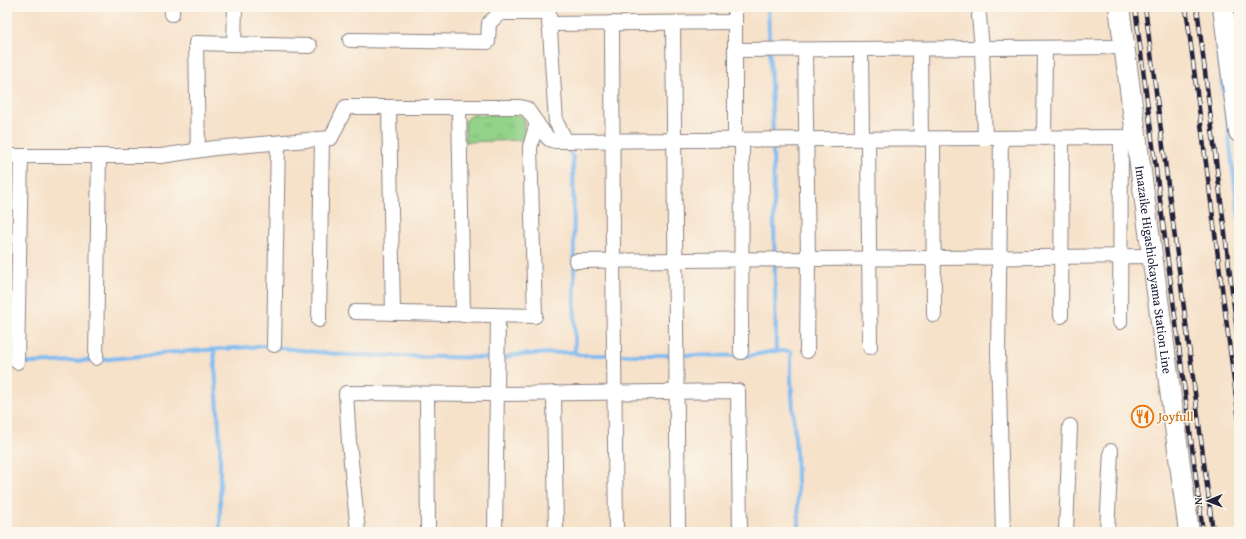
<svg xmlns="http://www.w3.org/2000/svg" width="1246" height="539" viewBox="0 0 1246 539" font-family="'Gentium Book Plus',serif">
  <defs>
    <pattern id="grass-tufts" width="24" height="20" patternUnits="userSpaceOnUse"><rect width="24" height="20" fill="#93d289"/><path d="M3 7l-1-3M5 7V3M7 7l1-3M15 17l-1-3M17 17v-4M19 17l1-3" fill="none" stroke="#7eb477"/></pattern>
  </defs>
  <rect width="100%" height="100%" fill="#fbf7ec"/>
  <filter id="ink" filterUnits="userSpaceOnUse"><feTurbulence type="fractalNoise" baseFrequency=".025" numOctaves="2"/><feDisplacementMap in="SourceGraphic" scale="8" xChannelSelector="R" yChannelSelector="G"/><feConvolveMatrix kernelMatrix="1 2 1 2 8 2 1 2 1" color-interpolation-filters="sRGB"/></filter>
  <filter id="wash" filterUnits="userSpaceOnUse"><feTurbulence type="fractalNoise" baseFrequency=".012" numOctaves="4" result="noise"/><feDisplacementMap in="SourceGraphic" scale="16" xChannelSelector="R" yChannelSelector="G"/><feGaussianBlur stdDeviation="0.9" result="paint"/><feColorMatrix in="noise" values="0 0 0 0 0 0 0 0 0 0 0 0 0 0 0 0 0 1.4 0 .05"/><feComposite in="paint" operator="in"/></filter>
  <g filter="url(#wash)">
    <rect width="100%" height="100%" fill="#f6e1c9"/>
    <path fill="url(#grass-tufts)" stroke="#5a7a62" d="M518,114L524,119V140L465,142V121L470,115Z"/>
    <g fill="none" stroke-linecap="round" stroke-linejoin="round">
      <g stroke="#7dbaf0" stroke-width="4">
        <path d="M768,7L773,135"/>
        <path d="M1213,7L1239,219"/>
        <path d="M773,148L776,351H791V380L796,452L799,532"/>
        <path d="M567,149L573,157L575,350L573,352"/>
        <path d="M214,350L220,443V532"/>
        <path d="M683,355L747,356L776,351"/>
        <path d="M7,364L99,360L161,354L162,353L264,346L344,355L492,358L502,359L513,355L573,352L580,355H671"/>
      </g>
    </g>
  </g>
  <g filter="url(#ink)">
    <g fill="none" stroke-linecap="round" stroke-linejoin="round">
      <defs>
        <g id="street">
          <path d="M735,7V140"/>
          <path d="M172,14V7"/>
          <path d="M549,15L556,122L566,141"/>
          <path d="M979,16L982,48L985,138"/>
          <path d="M612,23L613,261L616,532"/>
          <path d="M673,23L678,532"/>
          <path d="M549,24L735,22"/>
          <path d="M350,40L488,42L489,23L500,13H549"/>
          <path d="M234,44L235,7"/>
          <path d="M920,49L921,139"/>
          <path d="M735,50L1125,47"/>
          <path d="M805,50L808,259L807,351"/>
          <path d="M861,50L862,139"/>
          <path d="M389,107L393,313"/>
          <path d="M459,107L463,315"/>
          <path d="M1001,138L998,352L1003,532"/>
          <path d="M1044,138L1045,48"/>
          <path d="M868,139L870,347"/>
          <path d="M933,139L934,315"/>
          <path d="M198,150L196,43L310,46"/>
          <path d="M7,156H161L215,148L331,138L346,107H520L527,109L543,132L549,139L555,141L1137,137"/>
          <path d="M576,261L1154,256"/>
          <path d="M355,312L535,316L530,147L537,123"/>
          <path d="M1061,316L1062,138"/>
          <path d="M319,320L322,139"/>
          <path d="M1120,322L1121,138"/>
          <path d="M274,345L278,143"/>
          <path d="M741,352L742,140"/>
          <path d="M96,358L99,156"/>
          <path d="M17,362L21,156"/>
          <path d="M554,393L556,532"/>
          <path d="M427,394L428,532"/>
          <path d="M358,532L349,442L346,393L496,394L738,391L740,532"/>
          <path d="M495,532L498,316"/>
          <path d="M1066,532L1070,426"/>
          <path d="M1107,532L1111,451"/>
        </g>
        <g id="secondary">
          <path id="s1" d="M1119,7L1189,532"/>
          <path d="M1223,7L1239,132"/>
        </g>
      </defs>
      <use href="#street" stroke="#8c8282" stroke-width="16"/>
      <use href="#secondary" stroke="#8c8282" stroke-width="22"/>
      <use href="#street" stroke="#fff" stroke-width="14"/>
      <use href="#secondary" stroke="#fff" stroke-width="20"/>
      <defs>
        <g id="rail">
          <path d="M1135,7L1203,532"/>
          <path d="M1145,7L1213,532"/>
          <path d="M1186,7L1239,420"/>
          <path d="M1197,7L1239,347"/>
        </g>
      </defs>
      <use href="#rail" stroke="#22223b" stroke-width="4.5"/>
      <use href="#rail" stroke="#fbf7ec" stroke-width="3" stroke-dasharray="9" stroke-linecap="butt"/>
    </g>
  </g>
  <defs>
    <symbol id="restaurant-ring" viewBox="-11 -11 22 22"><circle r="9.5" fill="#fbf7ec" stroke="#e8710a" stroke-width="1.5"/><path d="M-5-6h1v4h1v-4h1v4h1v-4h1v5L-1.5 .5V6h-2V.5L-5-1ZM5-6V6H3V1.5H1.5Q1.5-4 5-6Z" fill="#e8710a"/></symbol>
  </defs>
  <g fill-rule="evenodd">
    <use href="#restaurant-ring" x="1130" y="404" width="25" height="25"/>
  </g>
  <g text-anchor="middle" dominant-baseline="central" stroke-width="3" stroke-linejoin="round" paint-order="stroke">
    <g font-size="13" fill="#22223b" stroke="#fbf7ec">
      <text stroke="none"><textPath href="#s1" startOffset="265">Imazaike Higashiokayama Station Line</textPath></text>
    </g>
    <g font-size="13" fill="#c56008" stroke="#fbf7ec" text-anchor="start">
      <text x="1158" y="416">Joyfull</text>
    </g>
  </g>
  <rect width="1246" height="539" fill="none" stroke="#fbf7ec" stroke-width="24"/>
  <g transform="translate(1208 501) rotate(269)" stroke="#fbf7ec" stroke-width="3" paint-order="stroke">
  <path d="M0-3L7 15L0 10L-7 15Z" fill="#22223b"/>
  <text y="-6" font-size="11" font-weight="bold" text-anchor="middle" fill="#22223b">N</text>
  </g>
</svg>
